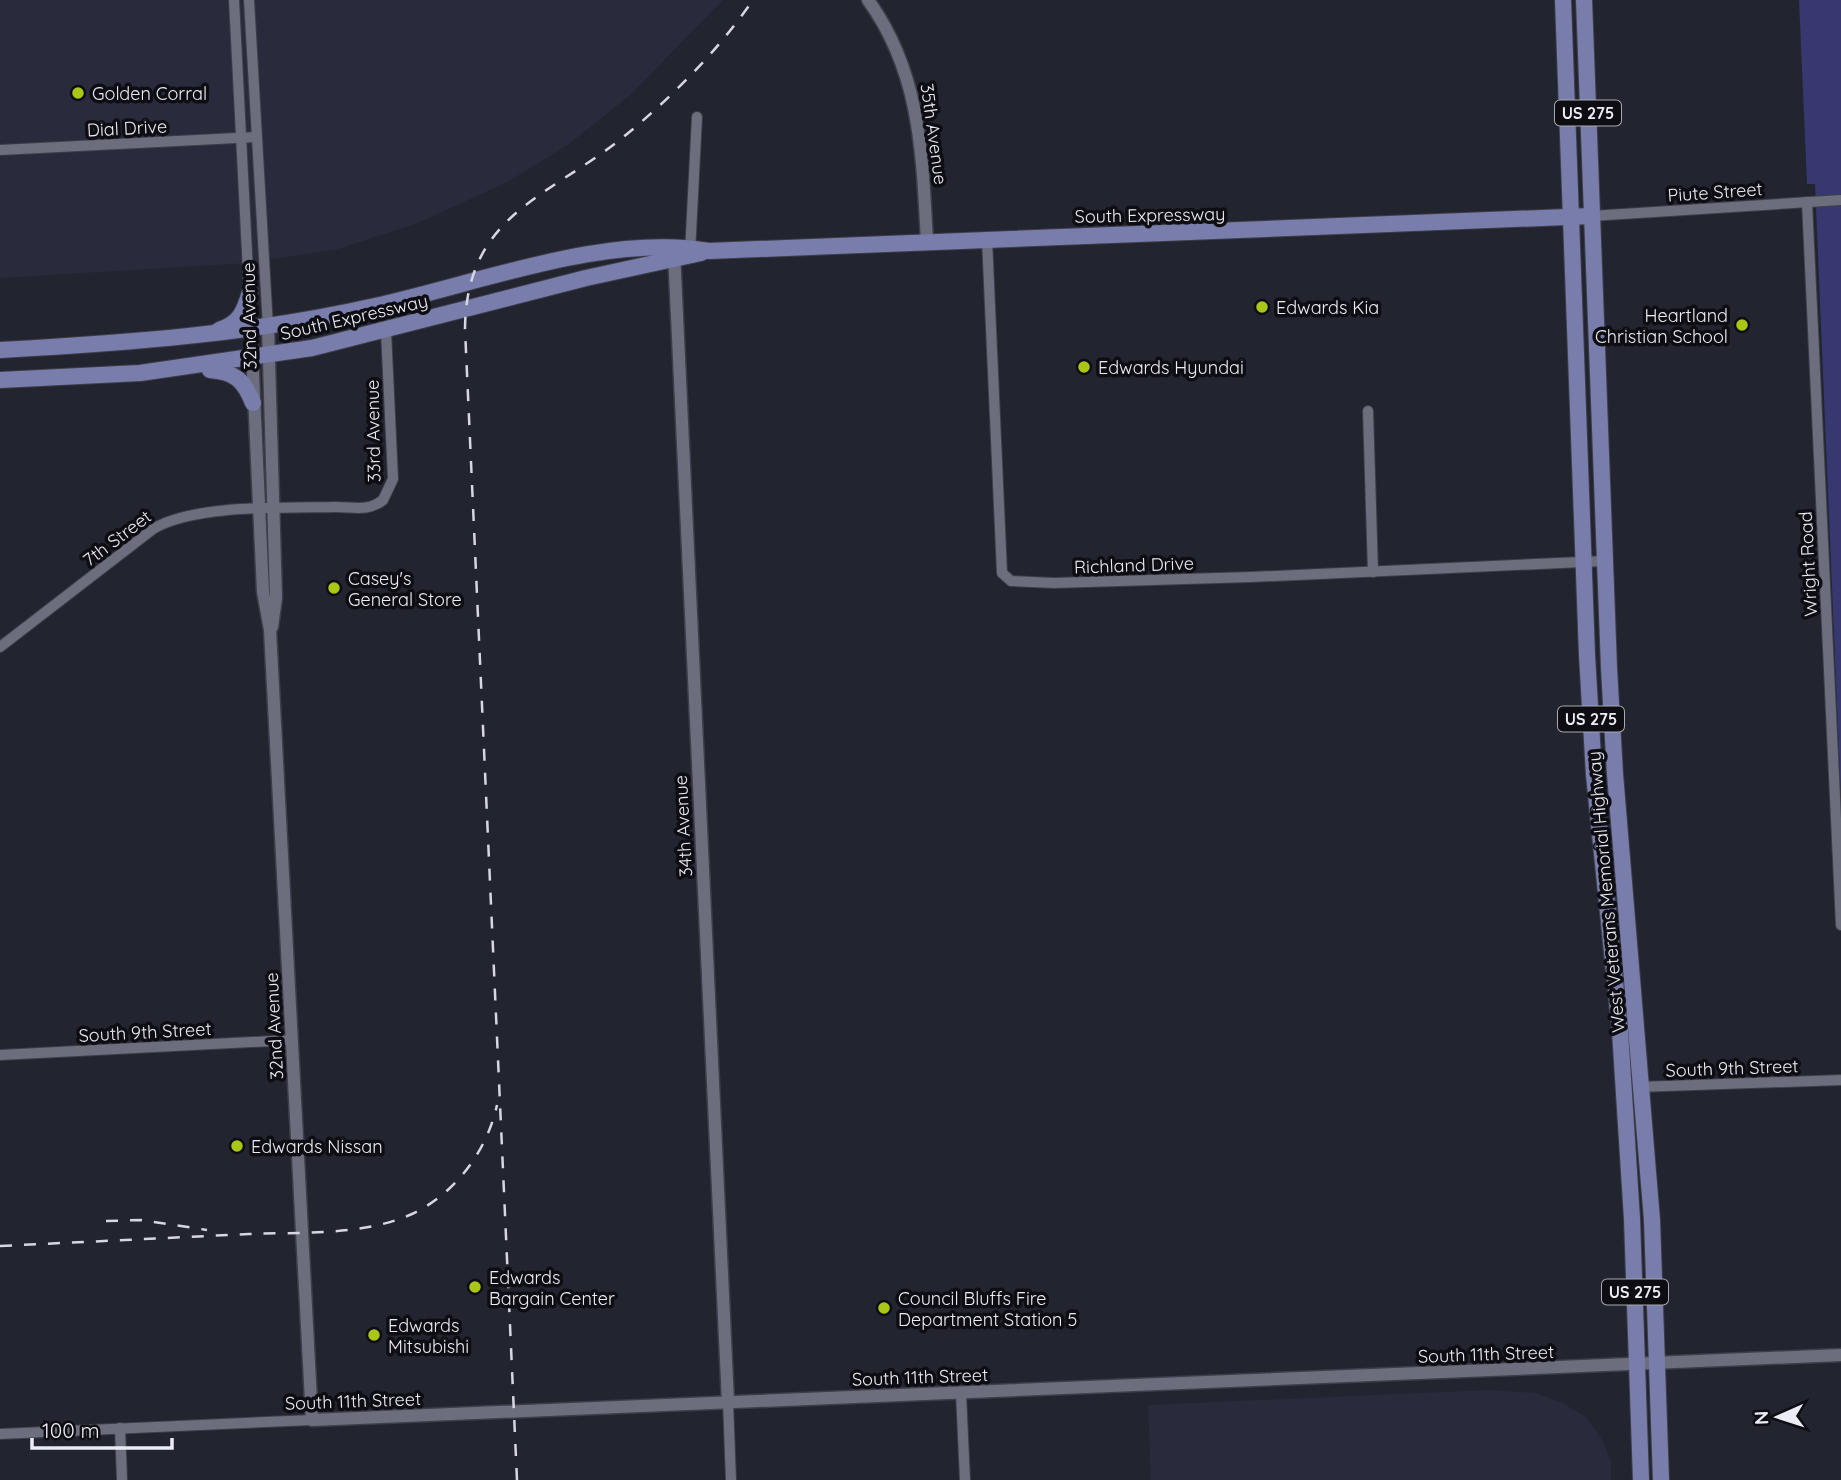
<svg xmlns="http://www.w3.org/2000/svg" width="1841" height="1480" viewBox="0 0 1841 1480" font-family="Quicksand,sans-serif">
  <rect width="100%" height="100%" fill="#222430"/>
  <g fill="#292b3d">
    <path d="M0,0H723L629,96L569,144L509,181L418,223L338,249L248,263L0,278Z"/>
    <path d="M1489,1390L1535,1393L1563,1403L1587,1418L1603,1441L1611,1462V1480H1151L1148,1405Z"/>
  </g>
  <path fill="#36386f" d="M1799,0H1841V800L1815,184H1807Z"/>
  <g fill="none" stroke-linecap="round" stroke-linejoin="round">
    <defs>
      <g id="minor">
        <path d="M234,0L251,330"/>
        <path d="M249,0L268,327"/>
        <path d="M0,150L256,137"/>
        <path d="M1807,202L1841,925"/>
        <path d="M1591,216L1841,200"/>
        <path d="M987,239L1002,573L1011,581L1054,583L1251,577L1604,561"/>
        <path d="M690,253L697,117"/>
        <path d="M1368,411L1373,572"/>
        <path d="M0,647L153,529C194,504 287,508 336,507C354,507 368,512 383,500L393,479L386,331"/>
        <path d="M0,1055L292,1040"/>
        <path d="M1638,1087L1841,1080"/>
        <path d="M961,1393L965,1480"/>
        <path d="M728,1402L731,1480"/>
        <path d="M120,1428L122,1480"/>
        <path d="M0,1434L312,1420"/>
      </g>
      <g id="tertiary">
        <path d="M868,0C921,73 922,155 927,241"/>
        <path d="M674,252L728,1402"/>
        <path d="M268,327L276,598L272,627"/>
        <path d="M251,330L263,592L270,630L312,1420L1841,1355"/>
      </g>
      <g id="primary">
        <path d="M1563,0L1587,655L1594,775L1620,1031L1632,1219L1641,1480"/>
        <path d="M1584,0L1609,668L1615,774L1652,1220L1661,1480"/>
        <path d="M219,330C240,323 244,312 250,292"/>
        <path d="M0,350C127,343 251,334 375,306C477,284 605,233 709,251L1591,216"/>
        <path d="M210,370C235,372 244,380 253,403"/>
        <path d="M0,380L140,373L312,348L586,278L701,253"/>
      </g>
    </defs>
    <use href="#minor" stroke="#3d3e49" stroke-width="12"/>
    <use href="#tertiary" stroke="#3d3e49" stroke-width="15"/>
    <use href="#primary" stroke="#3d3e49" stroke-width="18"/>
    <use href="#minor" stroke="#6c6e7d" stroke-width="10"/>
    <use href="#tertiary" stroke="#6c6e7d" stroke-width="12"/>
    <use href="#primary" stroke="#797dab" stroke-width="16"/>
    <g stroke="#d6d7e1" stroke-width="2.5" stroke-dasharray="12 12" stroke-linecap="butt">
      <path d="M106,1221L141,1220L207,1230"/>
      <path d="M0,1246C83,1242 166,1238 249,1234C302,1232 363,1236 412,1214C455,1194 487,1151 497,1105"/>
      <path d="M517,1480L465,329C466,216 546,198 621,139C670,99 717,52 753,0"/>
    </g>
  </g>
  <g fill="#aac718" stroke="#0d0d13" stroke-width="2.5">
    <circle cx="78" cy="93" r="7"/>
    <circle cx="1262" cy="307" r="7"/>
    <circle cx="1742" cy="325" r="7"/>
    <circle cx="1084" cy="367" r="7"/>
    <circle cx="334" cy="588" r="7"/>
    <circle cx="237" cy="1146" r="7"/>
    <circle cx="475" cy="1287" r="7"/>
    <circle cx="884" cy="1308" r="7"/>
    <circle cx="374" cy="1335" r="7"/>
  </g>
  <g text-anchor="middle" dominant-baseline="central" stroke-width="7" stroke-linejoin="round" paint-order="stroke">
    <g fill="#0d0d13" stroke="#a8a9b1" stroke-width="2">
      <rect x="1555" y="100.5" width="66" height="25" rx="5"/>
      <rect x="1558" y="706.5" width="66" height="25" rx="5"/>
      <rect x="1602" y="1279.5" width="66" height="25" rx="5"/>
    </g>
    <g font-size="16" font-weight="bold" fill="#ebecf5">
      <text x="1588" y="113">US 275</text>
      <text x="1591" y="719">US 275</text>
      <text x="1635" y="1292">US 275</text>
    </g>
    <g font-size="18" fill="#ebecf5" stroke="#0d0d13" text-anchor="start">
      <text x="92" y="93">Golden Corral</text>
      <text x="1276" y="307">Edwards Kia</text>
      <text x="1728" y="315" text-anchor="end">Heartland<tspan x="1728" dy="21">Christian School</tspan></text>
      <text x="1098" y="367">Edwards Hyundai</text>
      <text x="348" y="578">Casey's<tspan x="348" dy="21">General Store</tspan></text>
      <text x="251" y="1146">Edwards Nissan</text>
      <text x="489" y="1277">Edwards<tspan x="489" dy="21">Bargain Center</tspan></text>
      <text x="898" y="1298">Council Bluffs Fire<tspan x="898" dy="21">Department Station 5</tspan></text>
      <text x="388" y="1325">Edwards<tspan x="388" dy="21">Mitsubishi</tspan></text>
    </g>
    <g font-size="18" fill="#ebecf5" stroke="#0d0d13">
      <text transform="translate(127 128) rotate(-3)">Dial Drive</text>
      <text transform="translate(934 134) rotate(82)">35th Avenue</text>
      <text transform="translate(1715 192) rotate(-4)">Piute Street</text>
      <text transform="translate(1150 215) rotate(-1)">South Expressway</text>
      <text transform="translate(249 316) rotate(-91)">32nd Avenue</text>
      <text transform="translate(354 317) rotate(-13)">South Expressway</text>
      <text transform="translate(373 431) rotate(-91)">33rd Avenue</text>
      <text transform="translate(117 538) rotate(-37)">7th Street</text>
      <text transform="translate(1808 564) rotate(-93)">Wright Road</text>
      <text transform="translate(1134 565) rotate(-2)">Richland Drive</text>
      <text transform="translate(683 826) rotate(-93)">34th Avenue</text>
      <text transform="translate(1606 892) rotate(-95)">West Veterans Memorial Highway</text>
      <text transform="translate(274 1026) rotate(-93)">32nd Avenue</text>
      <text transform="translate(145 1032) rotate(-3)">South 9th Street</text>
      <text transform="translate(1732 1068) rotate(-2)">South 9th Street</text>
      <text transform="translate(1486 1354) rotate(-2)">South 11th Street</text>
      <text transform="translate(920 1377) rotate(-2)">South 11th Street</text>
      <text transform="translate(353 1401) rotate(-2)">South 11th Street</text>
    </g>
  </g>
  <g transform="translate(1778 1417) rotate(267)" stroke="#0d0d13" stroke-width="5" paint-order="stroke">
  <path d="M0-5L12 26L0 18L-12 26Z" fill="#ebecf5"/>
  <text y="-10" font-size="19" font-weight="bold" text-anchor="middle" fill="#ebecf5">N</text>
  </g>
  <path d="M32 1438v10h140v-10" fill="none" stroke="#ebecf5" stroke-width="3.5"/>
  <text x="42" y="1438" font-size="21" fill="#ebecf5" stroke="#0d0d13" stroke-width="5" paint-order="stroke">100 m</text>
</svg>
